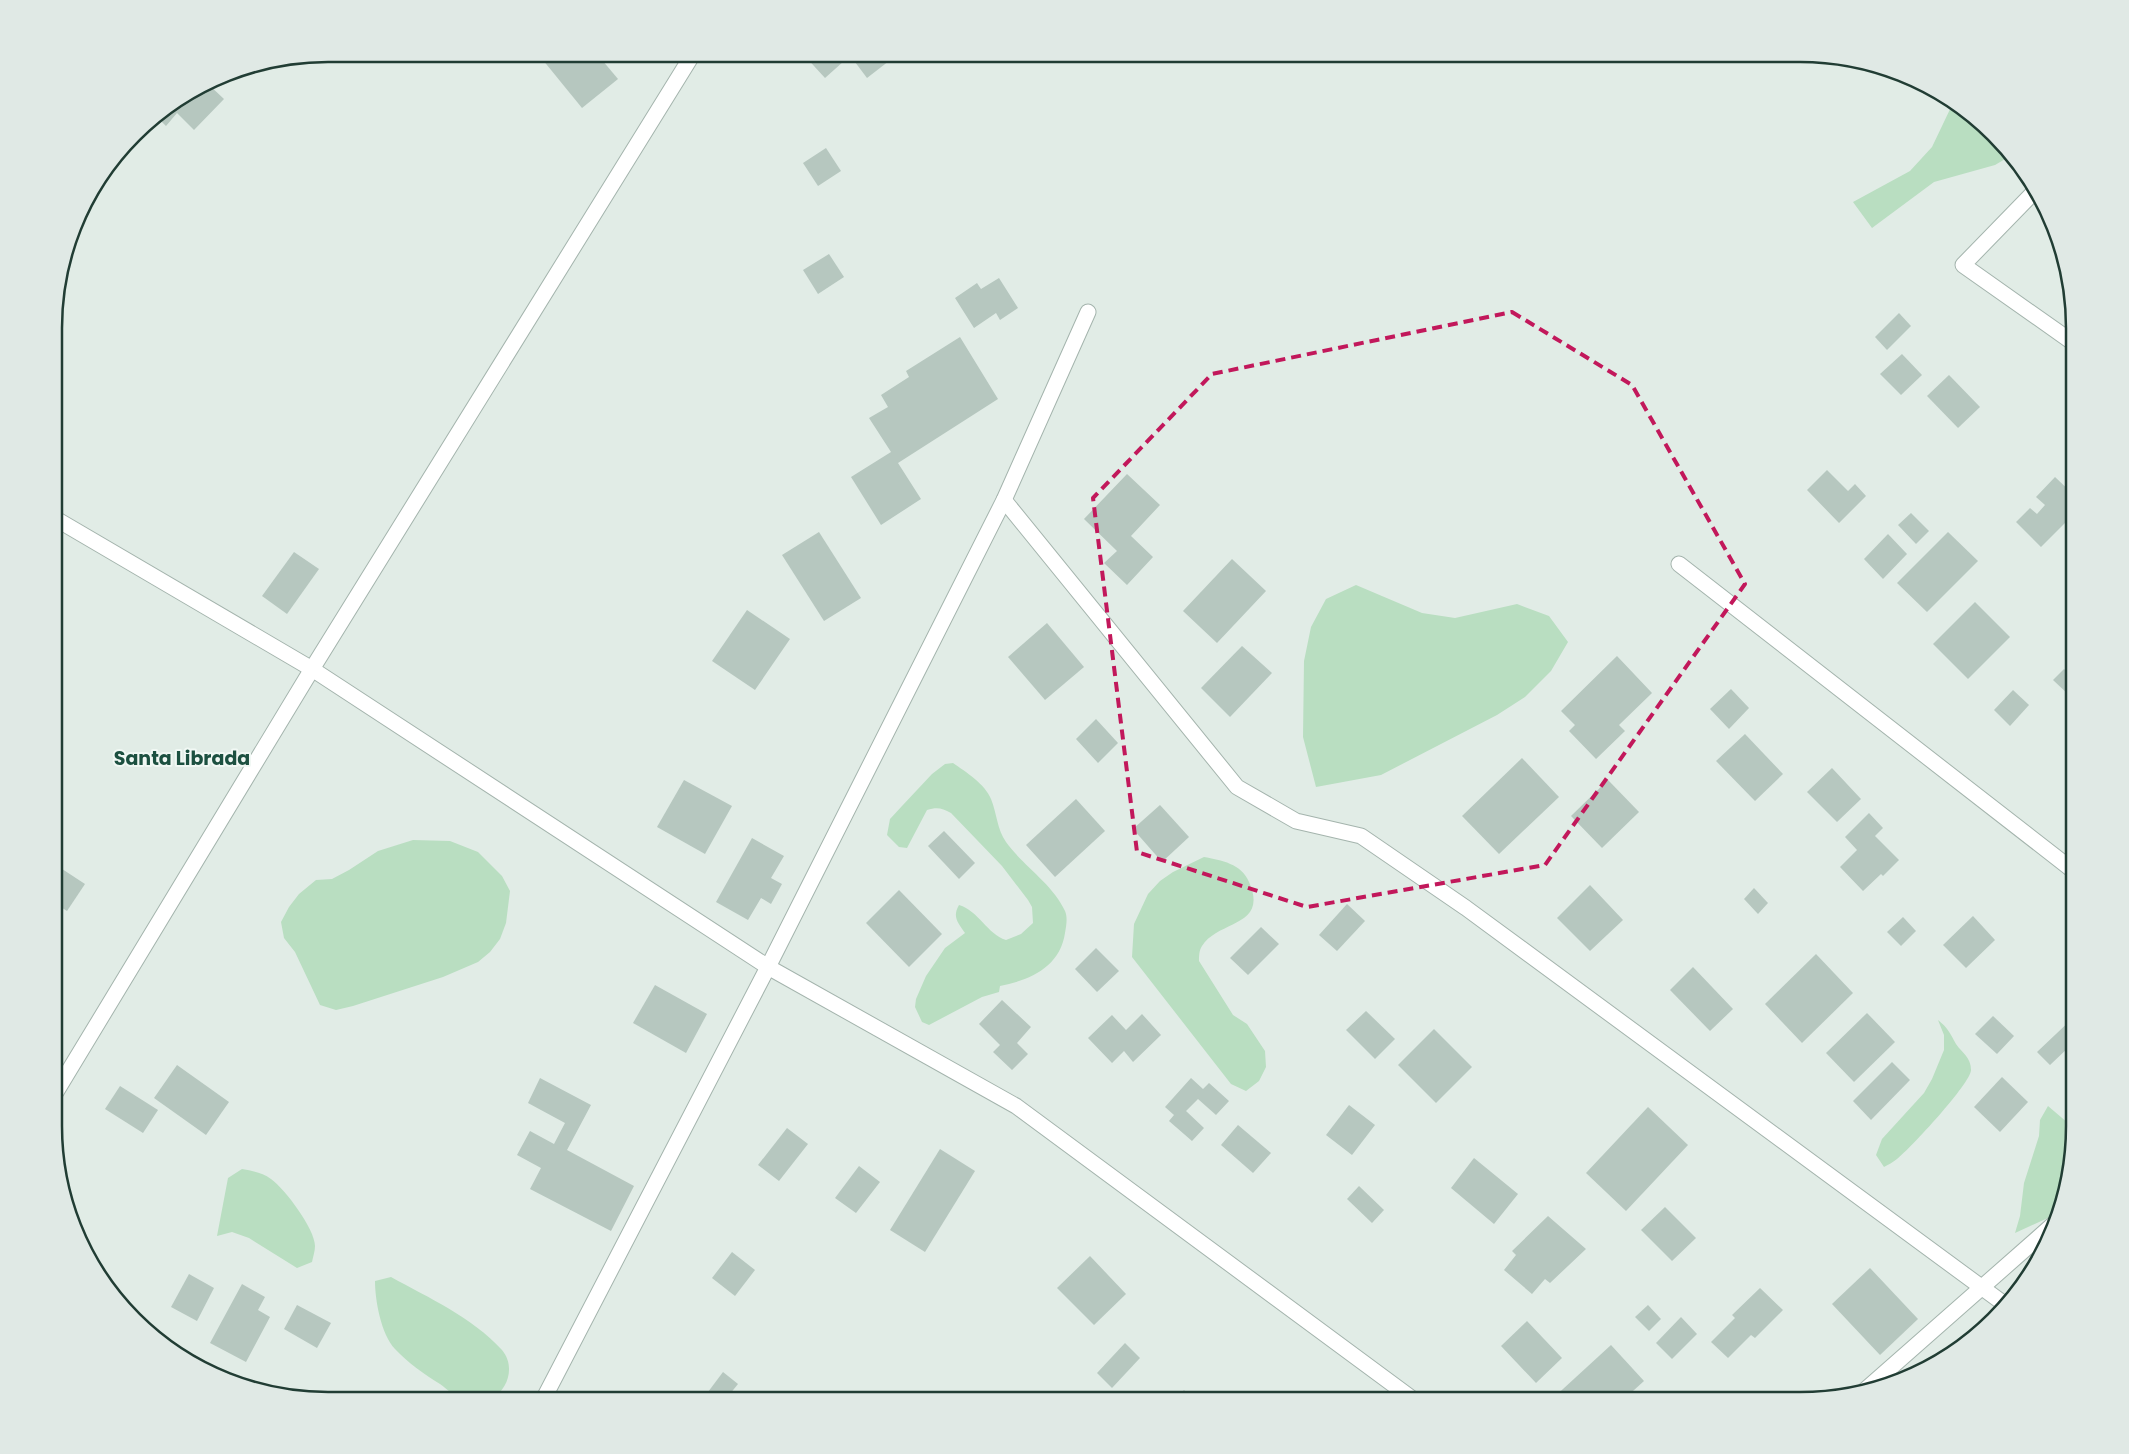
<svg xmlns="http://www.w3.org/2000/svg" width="2129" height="1454" viewBox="0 0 2129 1454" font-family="Poppins,sans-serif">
  <rect width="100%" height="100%" fill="#e1ece6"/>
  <g fill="#b9dec1">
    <path d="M1953,103L1968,110L2007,147L2012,155L1995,165L1934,182L1872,228L1853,202L1910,171L1932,147Z"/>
    <path d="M1356,585L1422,613L1455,618L1517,604L1549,616L1568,642L1551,671L1525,697L1497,715L1381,775L1316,787L1303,737L1304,661L1311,627L1326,599Z"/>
    <path d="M953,763C966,772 985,784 991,799C997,814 997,829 1006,842C1024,867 1052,883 1065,911C1068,918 1066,927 1065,933C1060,967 1030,980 1000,986L999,992L982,997L929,1025L922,1022L915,1007L916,999L926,976L945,948L965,933C958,923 952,917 959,905C979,911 987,934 1006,940L1021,934L1033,923L1032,907L1028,900L1002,866L951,813C942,808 937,807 927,810L907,848L899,847L887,835L890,819L902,806L932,774L945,764Z"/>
    <path d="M413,840L450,841L478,852L502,876L510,891L506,923L500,939L490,952L478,962L443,977L353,1006L336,1010L320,1005L295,952L284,938L281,922L289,907L299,894L316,880L332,879L349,870L378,851Z"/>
    <path d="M1204,857C1221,860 1242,864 1249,882C1269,927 1218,920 1202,946C1199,950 1199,957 1199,961L1233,1015L1247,1024L1265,1051L1266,1067L1259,1081L1246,1091L1231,1084L1132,957L1134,924L1148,894L1160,881L1173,872Z"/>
    <path d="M1938,1020C1948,1028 1950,1033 1956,1044C1962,1053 1971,1057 1971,1070C1971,1083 1910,1149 1897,1159C1893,1162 1888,1165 1884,1167L1876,1155L1882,1139L1924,1093L1932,1079L1944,1050V1035Z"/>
    <path d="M2048,1106L2075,1129V1143L2061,1212L2015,1233L2020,1216L2024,1183L2039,1136L2040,1120Z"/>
    <path d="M242,1169C252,1171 262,1172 271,1179C285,1189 315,1229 315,1246C315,1251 313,1257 312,1262L297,1268L249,1238L232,1232L217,1236L228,1178Z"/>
    <path d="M391,1277C429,1298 472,1317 502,1350C515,1365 509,1389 492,1398C486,1402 472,1400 465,1400C457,1399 447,1389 440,1384C424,1374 407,1362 395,1349C381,1334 375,1300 375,1281Z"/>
  </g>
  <g fill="#b6c7bf">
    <path d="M538,54H597L618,79L582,108Z"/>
    <path d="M803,54H837L844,61L825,78Z"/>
    <path d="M849,54H898L867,78Z"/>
    <path d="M208,84L224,99L194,130L177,113L166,126L156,116Z"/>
    <path d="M826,148L841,171L818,186L803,163Z"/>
    <path d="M829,254L844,277L818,294L803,270Z"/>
    <path d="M999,278L1018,308L1000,320L996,313L974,328L955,298L977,283L981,289Z"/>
    <path d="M1899,313L1911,326L1887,350L1875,337Z"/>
    <path d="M960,337L998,399L898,463L921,499L881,525L851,477L891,452L869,418L888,407L881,395L909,377L906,371Z"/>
    <path d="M1902,354L1922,375L1901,395L1880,374Z"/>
    <path d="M1949,375L1980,407L1958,428L1927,396Z"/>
    <path d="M1827,470L1848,491L1855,484L1866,496L1839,523L1807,490Z"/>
    <path d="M1127,474L1160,505L1131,536L1153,557L1127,585L1104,563L1117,551L1084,519Z"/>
    <path d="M2055,477L2075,496V513L2041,547L2016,522L2030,508L2037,514L2045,505L2036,497Z"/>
    <path d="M1911,513L1929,531L1916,544L1898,525Z"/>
    <path d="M819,532L861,598L824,621L782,555Z"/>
    <path d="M1948,532L1978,561L1927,612L1897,583Z"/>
    <path d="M1888,534L1907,554L1883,579L1864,559Z"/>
    <path d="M294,552L319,569L287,614L262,596Z"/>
    <path d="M1232,559L1266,591L1217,643L1183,611Z"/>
    <path d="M1975,602L2010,637L1968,679L1933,644Z"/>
    <path d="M747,610L790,639L755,690L712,661Z"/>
    <path d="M1047,623L1084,667L1045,700L1008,657Z"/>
    <path d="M1242,646L1272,673L1230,717L1201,688Z"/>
    <path d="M1617,656L1652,693L1619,725L1625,731L1596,759L1569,731L1575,725L1561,711Z"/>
    <path d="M2064,669L2075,679V691L2070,696L2053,680Z"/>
    <path d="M1731,689L1749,708L1729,729L1710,709Z"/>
    <path d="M2013,690L2029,705L2010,726L1994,710Z"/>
    <path d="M1096,719L1118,743L1098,763L1076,739Z"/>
    <path d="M1745,734L1783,774L1755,801L1716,761Z"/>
    <path d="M1522,758L1559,797L1499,854L1462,816Z"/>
    <path d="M1832,768L1861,799L1837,822L1807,792Z"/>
    <path d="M684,780L732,806L705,854L657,827Z"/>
    <path d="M1608,780L1639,812L1602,848L1571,816Z"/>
    <path d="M1076,799L1105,831L1055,877L1026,845Z"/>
    <path d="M1160,805L1189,837L1162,862L1133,829Z"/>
    <path d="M1869,813L1883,828L1875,836L1899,860L1883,876L1881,874L1863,891L1840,867L1857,850L1845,837Z"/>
    <path d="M944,831L975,863L959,879L928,846Z"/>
    <path d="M752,838L784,856L771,878L782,884L771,904L761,898L748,920L716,902Z"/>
    <path d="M56,865L85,884L67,911L56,904Z"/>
    <path d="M1590,885L1623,920L1590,951L1557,918Z"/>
    <path d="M1754,888L1768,903L1758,914L1744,899Z"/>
    <path d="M899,890L942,934L909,967L866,923Z"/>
    <path d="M1347,904L1365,921L1337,951L1319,935Z"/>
    <path d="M1973,916L1995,940L1966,968L1943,945Z"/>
    <path d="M1903,917L1916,931L1901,946L1887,932Z"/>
    <path d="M1261,927L1279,944L1248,975L1230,958Z"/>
    <path d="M1096,948L1119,971L1097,992L1075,969Z"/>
    <path d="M1816,954L1853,993L1802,1043L1765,1004Z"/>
    <path d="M1693,967L1733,1009L1710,1031L1670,990Z"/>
    <path d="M655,985L707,1014L686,1053L633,1023Z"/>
    <path d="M1002,1000L1031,1027L1017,1043L1028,1054L1012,1070L993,1052L1000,1045L979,1024Z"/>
    <path d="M1366,1011L1395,1039L1375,1059L1346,1030Z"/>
    <path d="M1867,1013L1895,1042L1854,1082L1826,1053Z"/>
    <path d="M1142,1014L1161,1035L1133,1062L1124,1051L1112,1063L1088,1038L1112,1015L1126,1030Z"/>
    <path d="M1993,1016L2014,1036L1997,1054L1975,1034Z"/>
    <path d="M2075,1016V1053L2069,1047L2050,1065L2037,1052Z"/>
    <path d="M1434,1029L1472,1067L1436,1103L1398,1065Z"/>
    <path d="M1892,1062L1910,1080L1871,1120L1853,1101Z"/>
    <path d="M177,1065L229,1102L206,1135L154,1098Z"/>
    <path d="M2002,1077L2028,1102L2000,1132L1974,1107Z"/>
    <path d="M540,1078L591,1105L567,1150L634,1186L611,1231L530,1189L541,1168L517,1155L530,1131L554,1144L565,1123L528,1103Z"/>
    <path d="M1191,1078L1203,1089L1209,1083L1229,1101L1216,1115L1198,1099L1186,1111L1204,1128L1192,1141L1169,1121L1174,1115L1165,1107Z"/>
    <path d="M120,1086L158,1110L143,1133L105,1109Z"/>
    <path d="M1349,1105L1375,1125L1352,1155L1326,1135Z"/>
    <path d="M1648,1107L1688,1145L1626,1211L1586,1173Z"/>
    <path d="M1238,1125L1271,1153L1253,1173L1221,1145Z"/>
    <path d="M787,1128L808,1144L779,1181L758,1165Z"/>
    <path d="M940,1149L975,1171L925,1252L890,1230Z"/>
    <path d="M1474,1158L1518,1194L1494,1224L1451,1188Z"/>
    <path d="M859,1166L880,1182L856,1213L835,1198Z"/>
    <path d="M1359,1186L1384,1210L1372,1223L1347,1199Z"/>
    <path d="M1665,1207L1696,1238L1672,1261L1641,1230Z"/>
    <path d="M1548,1216L1586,1249L1550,1283L1545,1279L1532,1294L1504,1270L1516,1255L1512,1251Z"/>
    <path d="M732,1252L755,1270L735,1296L712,1278Z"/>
    <path d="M1090,1256L1126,1294L1094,1325L1057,1288Z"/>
    <path d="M1870,1268L1918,1319L1880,1355L1832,1304Z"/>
    <path d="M189,1274L214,1288L197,1321L171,1307Z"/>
    <path d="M242,1284L265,1297L258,1310L270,1317L246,1362L210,1343Z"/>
    <path d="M1760,1288L1783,1310L1755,1338L1751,1335L1728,1358L1711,1342L1735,1318L1732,1315Z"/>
    <path d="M297,1305L331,1323L317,1348L284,1329Z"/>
    <path d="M1648,1305L1661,1319L1649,1331L1635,1317Z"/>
    <path d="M1681,1317L1697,1334L1672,1359L1656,1343Z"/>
    <path d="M1527,1321L1562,1358L1536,1383L1501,1346Z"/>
    <path d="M1125,1343L1140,1358L1112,1388L1097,1373Z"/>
    <path d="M1611,1345L1644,1381L1623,1400H1551Z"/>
    <path d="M723,1372L738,1384L725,1400H709L705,1396Z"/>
    <path d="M1184,1390L1194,1400H1174Z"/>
  </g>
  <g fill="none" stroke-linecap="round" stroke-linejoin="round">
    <defs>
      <g id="minor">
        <path d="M2036,190L1963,265L2075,344"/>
        <path d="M1004,500L1237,787L1296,821L1361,836L1466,908L2007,1306"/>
        <path d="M56,519L312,669L768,967L1016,1106L1414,1400"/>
        <path d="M1679,564L2075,872"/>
        <path d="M56,1092L312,669L693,54"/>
        <path d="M1863,1392L2056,1222"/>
        <path d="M543,1400L768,967L1004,500L1088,312"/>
      </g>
    </defs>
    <use href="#minor" stroke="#a4b4ad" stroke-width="17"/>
    <use href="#minor" stroke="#fff" stroke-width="15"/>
  </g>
  <path fill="none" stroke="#c2185b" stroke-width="4" stroke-dasharray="10 6" stroke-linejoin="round" d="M1512,312L1632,385L1745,584L1545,865L1307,907L1137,852L1093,498L1212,374Z"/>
  <g text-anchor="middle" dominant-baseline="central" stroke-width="4" stroke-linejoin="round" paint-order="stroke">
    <g font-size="19" font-weight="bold" fill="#1c5040" stroke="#f1f8f4">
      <text x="182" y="758">Santa Librada</text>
    </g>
  </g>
  <path d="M0 0H2129V1454H0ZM328 62H1800A266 266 0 0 1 2066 328V1126A266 266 0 0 1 1800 1392H328A266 266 0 0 1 62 1126V328A266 266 0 0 1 328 62Z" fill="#e0e9e5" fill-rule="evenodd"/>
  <path fill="none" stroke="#213d34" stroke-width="2.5" d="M328 62H1800A266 266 0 0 1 2066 328V1126A266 266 0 0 1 1800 1392H328A266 266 0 0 1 62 1126V328A266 266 0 0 1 328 62Z"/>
</svg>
